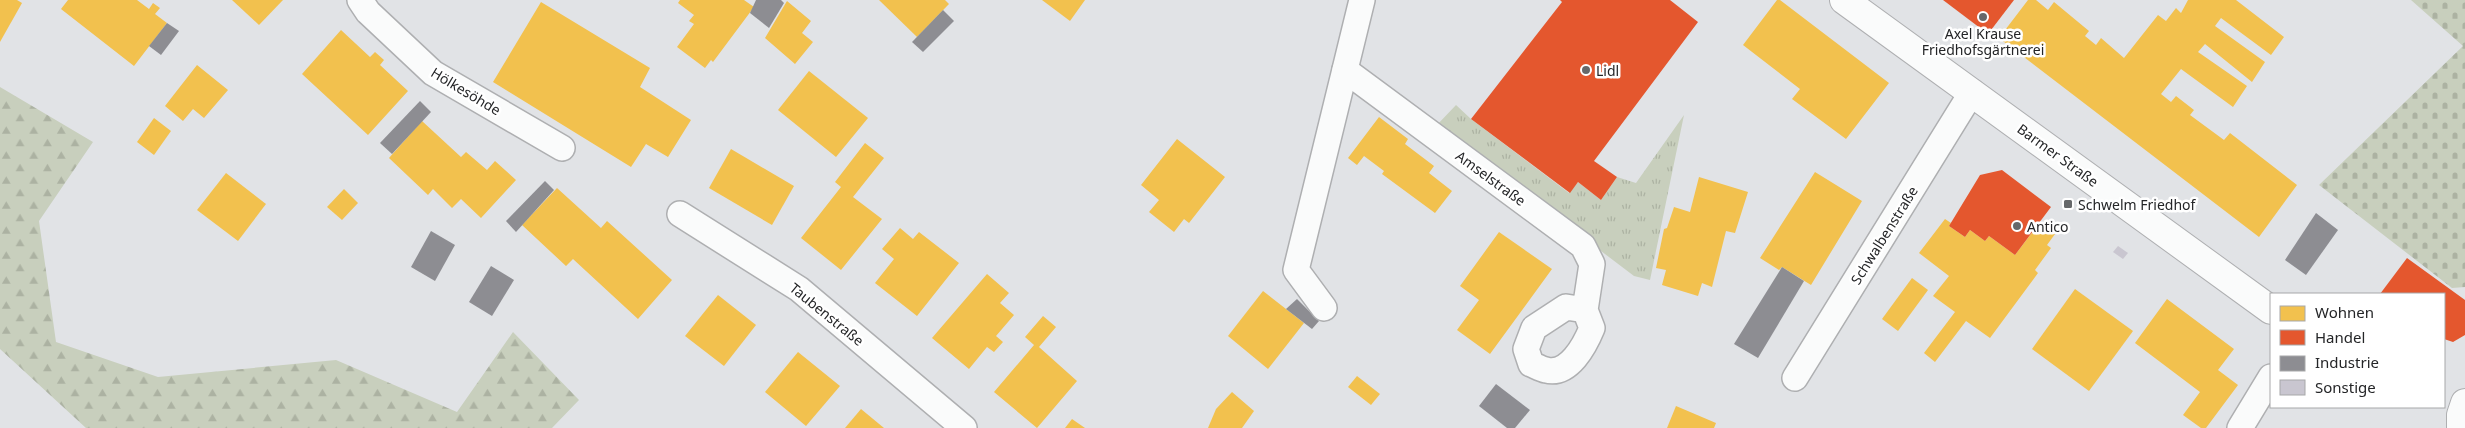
<svg xmlns="http://www.w3.org/2000/svg" width="2465" height="428" viewBox="0 0 2465 428" font-family="'Noto Sans',sans-serif">
  <defs>
    <pattern id="grass-tufts" width="24" height="20" patternUnits="userSpaceOnUse" patternTransform="scale(1.25)"><rect width="24" height="20" fill="#c8cfbd"/><path d="M3 7l-1-3M5 7V3M7 7l1-3M15 17l-1-3M17 17v-4M19 17l1-3" fill="none" stroke="#acb2a2"/></pattern>
    <pattern id="forest-firs" width="22" height="20" patternUnits="userSpaceOnUse" patternTransform="scale(1.25)"><rect width="22" height="20" fill="#c8cfbd"/><path d="M5 1l3.5 6h-7zM16 11l3.5 6h-7z" fill="#acb2a2"/></pattern>
    <pattern id="cemetery-stones" width="16" height="16" patternUnits="userSpaceOnUse" patternTransform="scale(1.25)"><rect width="16" height="16" fill="#c8cfbd"/><path d="M2 7V4a2 2 0 0 1 4 0v3zM10 15v-3a2 2 0 0 1 4 0v3z" fill="#acb2a2"/></pattern>
  </defs>
  <rect width="100%" height="100%" fill="#e1e3e6"/>
  <path fill="url(#grass-tufts)" d="M1456,105L1471,119L1569,193L1578,182L1601,200L1617,177L1636,183L1684,115L1650,280L1634,276L1436,126Z"/>
  <path fill="url(#forest-firs)" d="M0,87L93,142L39,221L56,342L158,377L336,360L457,412L513,332L579,400L552,428H86L0,349Z"/>
  <path fill="url(#cemetery-stones)" d="M2411,0H2465V287L2452,288L2319,185L2463,46Z"/>
  <g fill="#f2c14e">
    <path d="M0,0H17L22,3L0,42Z"/>
    <path d="M68,0H137L149,9L153,3L160,8L155,14L167,23L134,66L61,9Z"/>
    <path d="M232,0H283L259,25Z"/>
    <path d="M680,0H744L754,7L713,62L711,60L705,68L677,47L694,24L689,21L694,15L678,3Z"/>
    <path d="M879,0H945L949,4L917,37Z"/>
    <path d="M1042,0H1085L1070,21Z"/>
    <path d="M1777,0H1780L1889,83L1846,139L1792,99L1800,89L1743,45Z"/>
    <path d="M2028,0H2036L2048,10L2054,2L2089,31L2085,36L2096,45L2101,38L2124,58L2158,15L2166,21L2176,8L2181,13L2188,0H2236L2284,37L2271,55L2221,18L2215,26L2265,62L2252,82L2205,44L2198,52L2247,86L2233,107L2181,69L2161,94L2171,102L2176,96L2194,110L2190,115L2224,140L2230,133L2297,185L2259,237L1999,38Z"/>
    <path d="M787,1L811,21L802,33L813,42L795,64L765,38Z"/>
    <path d="M541,2L650,68L640,87L691,120L668,157L646,144L631,167L493,82Z"/>
    <path d="M341,30L370,57L375,52L384,60L380,65L408,91L368,135L302,74Z"/>
    <path d="M197,65L228,90L204,118L193,109L183,121L165,106Z"/>
    <path d="M809,71L868,118L836,157L778,110Z"/>
    <path d="M1379,117L1408,139L1405,144L1434,166L1429,173L1452,191L1435,213L1382,174L1384,171L1364,156L1357,165L1348,158Z"/>
    <path d="M154,118L171,131L154,155L137,142Z"/>
    <path d="M422,121L461,157L466,152L487,170L495,161L516,180L481,218L461,199L452,208L433,189L428,195L389,158Z"/>
    <path d="M1177,139L1225,177L1189,223L1184,219L1174,232L1149,212L1159,200L1141,185Z"/>
    <path d="M865,143L884,158L853,197L882,219L841,270L801,238L841,187L835,182Z"/>
    <path d="M731,149L794,186L772,225L709,188Z"/>
    <path d="M1815,172L1862,201L1811,285L1782,267L1779,270L1760,258Z"/>
    <path d="M226,173L266,204L238,241L197,210Z"/>
    <path d="M1699,177L1748,192L1735,233L1726,231L1712,287L1702,283L1698,296L1662,285L1666,270L1656,268L1664,229L1667,228L1674,207L1690,212Z"/>
    <path d="M557,188L601,228L607,221L672,280L638,319L573,259L566,266L522,225Z"/>
    <path d="M344,189L358,203L342,220L327,207Z"/>
    <path d="M1945,219L1951,223L1949,226L1965,237L1970,230L1985,241L1989,236L2015,255L2040,222L2055,234L2047,245L2051,248L2035,270L2038,273L1990,338L1966,321L1935,362L1924,353L1955,312L1933,296L1949,276L1919,253Z"/>
    <path d="M900,228L913,239L919,232L959,263L917,316L875,283L894,259L882,249Z"/>
    <path d="M1499,232L1552,269L1490,354L1457,330L1479,300L1460,286Z"/>
    <path d="M987,274L1009,293L1000,303L1014,315L996,336L1003,342L994,352L987,347L969,369L932,338Z"/>
    <path d="M1912,278L1928,290L1898,331L1882,319Z"/>
    <path d="M2075,289L2133,331L2089,391L2032,349Z"/>
    <path d="M1263,291L1304,323L1268,369L1228,336Z"/>
    <path d="M718,295L756,325L724,366L685,336Z"/>
    <path d="M2167,299L2234,349L2218,370L2238,385L2206,428H2201L2183,415L2200,392L2135,343Z"/>
    <path d="M1043,316L1056,327L1039,347L1077,381L1037,428L994,392L1034,345L1025,337Z"/>
    <path d="M798,352L840,386L806,426L765,392Z"/>
    <path d="M1357,376L1380,394L1371,405L1348,387Z"/>
    <path d="M1232,392L1254,411L1242,428H1208L1216,409Z"/>
    <path d="M1676,406L1716,423L1714,428H1667Z"/>
    <path d="M861,409L884,428H845Z"/>
    <path d="M1072,419L1085,428H1065Z"/>
  </g>
  <g fill="#e4572e">
    <path d="M1560,0H1670L1698,22L1594,161L1617,177L1601,200L1578,182L1570,193L1471,119L1562,2Z"/>
    <path d="M1943,0H2014L1988,34Z"/>
    <path d="M2002,170L2051,207L2015,255L1989,236L1985,241L1970,230L1965,237L1949,226L1980,175Z"/>
    <path d="M2407,258L2465,300V335L2453,342L2444,339V294H2380Z"/>
  </g>
  <g fill="#8d8d92">
    <path d="M756,0H781L784,3L769,28L750,13Z"/>
    <path d="M943,10L954,21L923,52L912,42Z"/>
    <path d="M167,23L179,31L161,55L149,46Z"/>
    <path d="M420,101L431,112L392,154L380,143Z"/>
    <path d="M545,181L554,190L516,232L506,221Z"/>
    <path d="M2316,213L2338,230L2306,275L2285,260Z"/>
    <path d="M431,231L455,245L435,281L411,267Z"/>
    <path d="M491,266L514,280L492,316L469,302Z"/>
    <path d="M1782,267L1804,281L1758,358L1734,344Z"/>
    <path d="M1297,299L1319,321L1312,329L1286,309Z"/>
    <path d="M1496,384L1530,410L1515,428H1507L1479,406Z"/>
  </g>
  <path fill="#c9c6d0" d="M2118,246L2128,253L2123,259L2113,252Z"/>
  <g fill="none" stroke-linecap="round" stroke-linejoin="round">
    <defs>
      <g id="street">
        <path d="M360,0L368,12L433,73L562,148"/>
        <path d="M1345,70L1583,246L1592,264L1585,310L1592,328C1585,345 1569,376 1546,370C1541,369 1536,366 1531,364L1526,349L1534,328L1566,307L1585,310"/>
        <path d="M680,214L799,289L964,428"/>
        <path d="M1324,308L1296,270L1362,0"/>
        <path d="M1795,378L1972,92"/>
        <path d="M2240,428L2271,377"/>
      </g>
      <g id="secondary">
        <path d="M1844,0L2271,310"/>
        <path d="M2461,428V415L2465,403"/>
      </g>
    </defs>
    <use href="#street" stroke="#aeafb1" stroke-width="28"/>
    <use href="#secondary" stroke="#aeafb1" stroke-width="30"/>
    <use href="#street" stroke="#fafbfb" stroke-width="25"/>
    <use href="#secondary" stroke="#fafbfb" stroke-width="28"/>
  </g>
  <g fill="#66686a" stroke="#fff" stroke-width="2">
    <circle cx="1983" cy="17" r="5"/>
    <circle cx="1586" cy="70" r="5"/>
    <rect x="2063" y="199" width="10" height="10" rx="2.5"/>
    <circle cx="2017" cy="226" r="5"/>
  </g>
  <g text-anchor="middle" dominant-baseline="central" stroke-width="5" stroke-linejoin="round" paint-order="stroke">
    <g font-size="14" fill="#242527" stroke="#fff" text-anchor="start">
      <text x="1983" y="33" text-anchor="middle">Axel Krause<tspan x="1983" dy="16">Friedhofsgärtnerei</tspan></text>
      <text x="1596" y="70">Lidl</text>
      <text x="2078" y="204">Schwelm Friedhof</text>
      <text x="2027" y="226">Antico</text>
    </g>
    <g font-size="14" fill="#242527" stroke="#fff">
      <text transform="translate(466 91) rotate(31)">Hölkesöhde</text>
      <text transform="translate(2058 155) rotate(36)">Barmer Straße</text>
      <text transform="translate(1491 178) rotate(36)">Amselstraße</text>
      <text transform="translate(1884 235) rotate(-58)">Schwalbenstraße</text>
      <text transform="translate(827 314) rotate(39)">Taubenstraße</text>
    </g>
  </g>
  <rect x="2270" y="293" width="175" height="115" fill="#ffffff" stroke="#a7a8a9"/>
  <rect x="2280" y="306" width="25" height="15" fill="#f2c14e" stroke="#a7a8a9"/>
  <text x="2315" y="318" font-size="15" fill="#242527">Wohnen</text>
  <rect x="2280" y="330" width="25" height="15" fill="#e4572e" stroke="#a7a8a9"/>
  <text x="2315" y="343" font-size="15" fill="#242527">Handel</text>
  <rect x="2280" y="356" width="25" height="15" fill="#8d8d92" stroke="#a7a8a9"/>
  <text x="2315" y="368" font-size="15" fill="#242527">Industrie</text>
  <rect x="2280" y="380" width="25" height="15" fill="#c9c6d0" stroke="#a7a8a9"/>
  <text x="2315" y="393" font-size="15" fill="#242527">Sonstige</text>
</svg>
